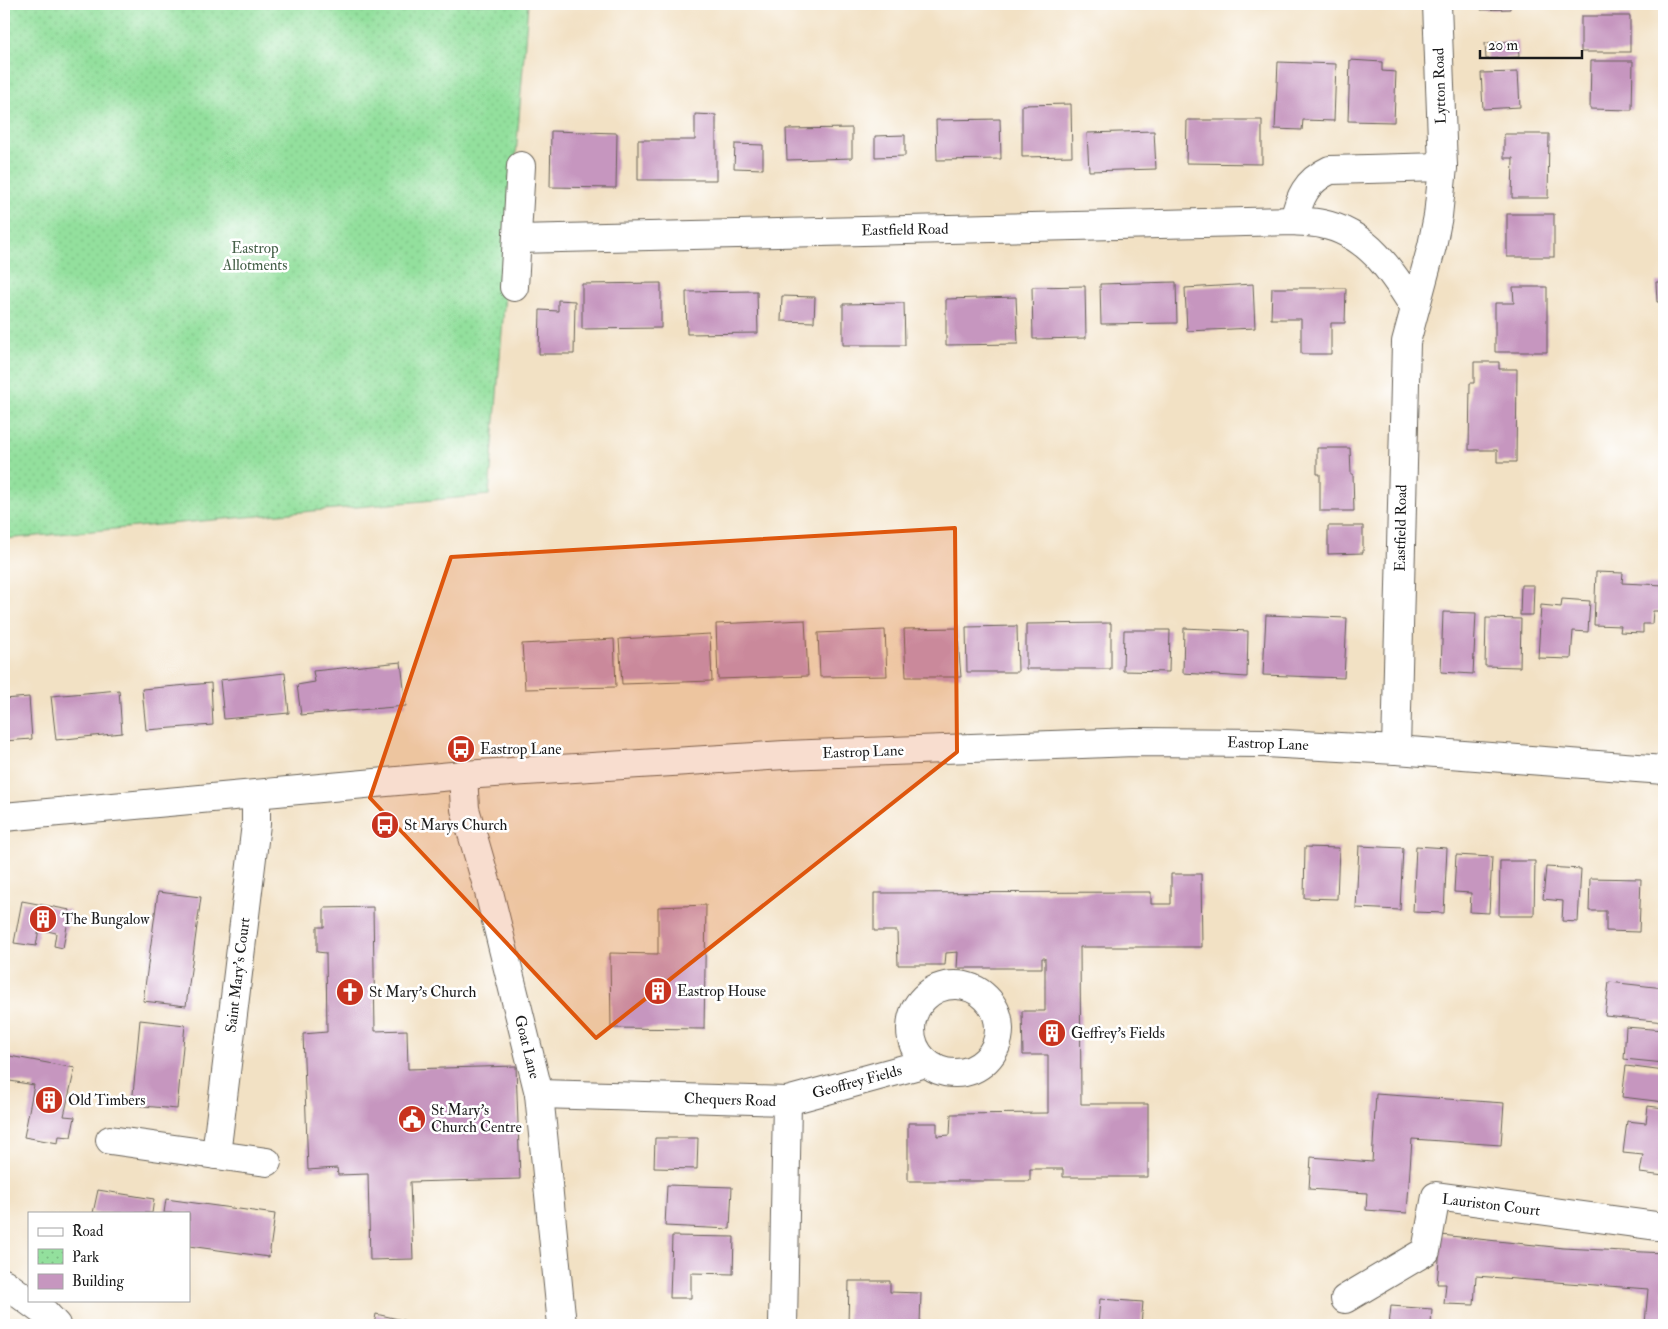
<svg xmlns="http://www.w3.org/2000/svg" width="1668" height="1329" viewBox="0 0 1668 1329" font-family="'IM FELL Double Pica',serif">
  <defs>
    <pattern id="park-dots" width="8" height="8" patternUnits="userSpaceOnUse" patternTransform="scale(1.25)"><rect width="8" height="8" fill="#93e09d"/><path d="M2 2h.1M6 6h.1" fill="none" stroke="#7ec087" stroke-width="1.8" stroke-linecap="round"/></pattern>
  </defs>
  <rect width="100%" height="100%" fill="#fff"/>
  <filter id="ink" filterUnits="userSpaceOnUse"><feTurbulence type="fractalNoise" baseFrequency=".02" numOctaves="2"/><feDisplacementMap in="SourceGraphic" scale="10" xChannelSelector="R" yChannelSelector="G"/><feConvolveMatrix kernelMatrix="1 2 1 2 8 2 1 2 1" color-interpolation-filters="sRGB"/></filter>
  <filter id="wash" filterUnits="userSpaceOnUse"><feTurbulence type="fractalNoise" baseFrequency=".0096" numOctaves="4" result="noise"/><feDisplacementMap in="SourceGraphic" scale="20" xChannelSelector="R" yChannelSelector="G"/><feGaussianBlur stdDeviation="1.12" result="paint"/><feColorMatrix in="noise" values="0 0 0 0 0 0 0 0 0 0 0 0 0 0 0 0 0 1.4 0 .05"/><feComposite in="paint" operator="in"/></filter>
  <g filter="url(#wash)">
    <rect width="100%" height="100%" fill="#f2e1c4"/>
    <path fill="url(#park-dots)" stroke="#587e5c" d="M4,4H528L489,495L4,539Z"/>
    <g id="blocks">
      <g fill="#c696bf">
        <path d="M1481,4H1510V9L1481,10Z"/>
        <rect x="1581" y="16" width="49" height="36"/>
        <path d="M1518,41L1519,57L1486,59L1485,43Z"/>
        <path d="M1350,60L1382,62V71L1396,72L1394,122L1348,121Z"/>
        <path d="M1591,61H1633L1632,110L1590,109Z"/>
        <path d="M1278,62L1336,64L1334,121L1303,120L1302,130L1275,129Z"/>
        <path d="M1518,72L1520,107L1483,109L1481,73Z"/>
        <path d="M1071,104L1072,156L1022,157V105Z"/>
        <path d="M695,114L716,115V180H638V140H695Z"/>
        <path d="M1000,119L1001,159L937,160L936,120Z"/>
        <path d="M1187,120H1262V164L1186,163Z"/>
        <path d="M852,128V158L787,160L786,129Z"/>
        <path d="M551,131L617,133L616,188L550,187Z"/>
        <path d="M1154,131L1156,169L1089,171L1087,133Z"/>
        <path d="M1504,134H1549L1548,198H1512L1513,158H1504Z"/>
        <path d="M905,135V156L875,157V136Z"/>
        <path d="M735,144L763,145V169L734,168Z"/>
        <rect x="1507" y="214" width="47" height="43"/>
        <path d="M1176,282L1177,323L1101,324L1100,284Z"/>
        <path d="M1656,282H1664V302H1657Z"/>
        <path d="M661,283V328L582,329V284Z"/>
        <path d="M1253,284L1255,328L1187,331L1185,288Z"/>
        <path d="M1085,286L1086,338L1033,339L1032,287Z"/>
        <path d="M1513,287H1547V352H1495V303H1514Z"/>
        <path d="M1272,288H1346L1345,323H1331V354H1301V319H1271Z"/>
        <path d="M757,291L758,333L687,334L686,292Z"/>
        <path d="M782,296L815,297L814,322L781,321Z"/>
        <path d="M1016,297L1018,344L946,345V299Z"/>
        <path d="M558,300L575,301L574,354H539L540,310L558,311Z"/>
        <path d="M904,303L905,345H843V304Z"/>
        <path d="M1474,362H1499V369H1517L1516,462H1497V450H1469L1470,383H1474Z"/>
        <path d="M1317,448H1350L1351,474H1353L1354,511H1320V474H1317Z"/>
        <path d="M1328,526H1363V553L1328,554Z"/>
        <path d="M1596,572L1623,573L1622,583L1664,585V611H1653L1652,624H1643V633L1620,632L1621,626L1594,625Z"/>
        <path d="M1521,585H1534L1533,615H1520Z"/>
        <path d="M1562,599L1590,601L1588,632L1573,631L1571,659L1538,658L1541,605L1561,607Z"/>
        <path d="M1443,612L1476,613L1473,674L1441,672Z"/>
        <path d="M1266,615L1347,618L1344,678L1263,675Z"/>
        <path d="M1486,618L1521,619L1520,667L1485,666Z"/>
        <path d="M805,620L808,676L718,679L716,624Z"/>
        <path d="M1111,623V669H1026V624Z"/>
        <path d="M1017,626L1018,672H967L966,627Z"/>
        <path d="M957,628L961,677H906L904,629Z"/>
        <path d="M1184,628L1248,631L1247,677L1183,673Z"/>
        <path d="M885,630L887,676L820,677L818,633Z"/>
        <path d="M1124,630H1170L1169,672L1123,671Z"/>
        <path d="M710,634L712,681L622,684L619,639Z"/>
        <path d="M614,639L616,687L525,689L522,644Z"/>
        <path d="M401,662L406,706L301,715L297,685L315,682L313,671Z"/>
        <path d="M285,673L289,713L224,719L220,680Z"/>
        <path d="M211,683L213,725L146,730L142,689Z"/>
        <path d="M119,690L122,733L56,740L51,696Z"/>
        <path d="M29,697L32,739L4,741V699Z"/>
        <path d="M1359,846L1403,848L1400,910L1356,908Z"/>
        <path d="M1416,846L1447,848L1444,913L1413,912Z"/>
        <path d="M1305,847L1339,848L1337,899L1304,898Z"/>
        <path d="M1456,855L1492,857L1489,913L1470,912L1471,893L1454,892Z"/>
        <path d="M1500,861H1535L1534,916H1499Z"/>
        <path d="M1546,867L1581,869L1578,922L1562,921L1563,901L1543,899Z"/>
        <path d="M1171,874H1201L1202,947H1080L1081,1104H1148V1177H1063V1169H1030V1181H908V1123H937V1136L950,1135L951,1114L1048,1113V1055H1023L1022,1011H1045V958H1042V968H957L958,952L946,953L945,965H898L897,931H874V893L1151,892V904H1171Z"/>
        <path d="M1590,878L1641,879L1639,932L1606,931V911H1589Z"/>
        <path d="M158,892L201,897L186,1006L143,1001Z"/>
        <path d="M22,901L70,910L63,948L54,946L56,933L39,929L36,946L14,943Z"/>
        <path d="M706,905L704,1029L611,1028L610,953L658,954V907Z"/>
        <path d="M373,907L375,1031L407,1030L408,1069L516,1066L520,1179L410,1182L413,1259L370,1260L368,1174L338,1175L337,1168L308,1170L303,1034L327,1032L326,953L317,952V927H324V908Z"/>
        <path d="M1609,982L1664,988V1022L1605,1016Z"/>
        <path d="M140,1020L185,1025L177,1109L132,1105Z"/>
        <path d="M1626,1027L1664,1030V1063L1624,1059Z"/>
        <path d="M4,1055L75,1068L64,1116L75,1117L71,1137L59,1136L58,1143L24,1137L34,1085L4,1080Z"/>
        <path d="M1626,1066L1664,1071V1102L1622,1097Z"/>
        <path d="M1376,1094L1504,1103L1501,1145L1412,1139L1407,1213L1366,1210L1367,1193L1309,1189L1311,1157L1372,1162Z"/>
        <path d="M1648,1106L1664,1108V1176L1640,1173L1643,1155L1623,1153L1627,1121L1646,1123Z"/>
        <path d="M655,1138H698L697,1169L654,1168Z"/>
        <path d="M667,1185L732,1187L730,1229L665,1226Z"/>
        <path d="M98,1190L154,1199L152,1213H93Z"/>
        <path d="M166,1199L275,1214L269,1257L189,1246V1213H164Z"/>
        <path d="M1441,1235L1563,1248L1664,1253V1325L1645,1324L1648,1289L1476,1276L1474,1305L1444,1304L1446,1284H1437Z"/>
        <path d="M672,1236L734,1237L733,1274L691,1273V1298H670Z"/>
        <path d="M849,1281H890V1292L921,1293L920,1325H848Z"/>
        <path d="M1100,1299L1143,1302L1141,1325H1098Z"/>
        <path d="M1391,1306L1432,1309L1431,1325H1389Z"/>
        <path d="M376,1314L416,1323V1325H374Z"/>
      </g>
    </g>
  </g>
  <g filter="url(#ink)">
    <use href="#blocks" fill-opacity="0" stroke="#676157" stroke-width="1"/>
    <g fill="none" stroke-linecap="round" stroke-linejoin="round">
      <defs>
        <g id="minor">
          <path d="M1294,221C1299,198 1306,181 1330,170L1443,167"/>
          <path d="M517,239L1294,221C1303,222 1313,222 1322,224C1367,233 1392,271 1414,307"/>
          <path d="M514,287L521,166"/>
          <path d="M1396,750L1406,342L1432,246L1438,216L1443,167L1437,4"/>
          <path d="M463,775L465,809L489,892L539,1094L562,1325"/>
          <path d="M4,817L463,775L785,755L1134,742L1265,743L1396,750L1664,770"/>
          <circle cx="955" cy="1029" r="44"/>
          <path d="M539,1094L787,1101L783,1325"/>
          <path d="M787,1101L926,1063"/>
          <path d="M110,1140L267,1162"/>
          <path d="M216,1155L256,824V795"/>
          <path d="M4,1283L45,1313L56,1325"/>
          <path d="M1345,1299L1426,1251L1436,1196L1664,1227"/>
        </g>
      </defs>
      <use href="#minor" stroke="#676157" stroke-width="30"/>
      <use href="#minor" stroke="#fff" stroke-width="28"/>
    </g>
  </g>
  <path fill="#de560d" fill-opacity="0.2" stroke="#de560d" stroke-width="4" stroke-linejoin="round" d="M955,528L957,752L596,1038L370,798L451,557Z"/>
  <defs>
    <symbol id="bus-disc" viewBox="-11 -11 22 22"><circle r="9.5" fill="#c8321e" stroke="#fff"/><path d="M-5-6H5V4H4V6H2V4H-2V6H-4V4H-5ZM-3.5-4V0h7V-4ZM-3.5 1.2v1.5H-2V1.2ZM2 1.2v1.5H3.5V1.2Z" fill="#fff"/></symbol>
    <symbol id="building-disc" viewBox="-11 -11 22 22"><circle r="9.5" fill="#c8321e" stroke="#fff"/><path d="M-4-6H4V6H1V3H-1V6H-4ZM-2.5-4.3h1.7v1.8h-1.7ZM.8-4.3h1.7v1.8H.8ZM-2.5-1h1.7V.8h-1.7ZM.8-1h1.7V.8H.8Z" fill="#fff"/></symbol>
    <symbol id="church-disc" viewBox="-11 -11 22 22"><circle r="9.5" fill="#c8321e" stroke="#fff"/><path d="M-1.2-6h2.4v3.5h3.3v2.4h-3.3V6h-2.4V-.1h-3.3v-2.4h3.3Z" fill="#fff"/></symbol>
    <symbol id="civic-disc" viewBox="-11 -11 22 22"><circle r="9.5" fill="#c8321e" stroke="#fff"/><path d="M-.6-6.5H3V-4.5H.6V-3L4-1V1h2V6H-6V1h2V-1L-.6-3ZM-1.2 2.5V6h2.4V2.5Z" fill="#fff"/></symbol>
  </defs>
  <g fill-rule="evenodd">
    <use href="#bus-disc" x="445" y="733" width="32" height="32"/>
    <use href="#bus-disc" x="369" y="809" width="32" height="32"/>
    <use href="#building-disc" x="27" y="903" width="32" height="32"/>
    <use href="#building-disc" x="642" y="975" width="32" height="32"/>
    <use href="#church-disc" x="334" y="976" width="32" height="32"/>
    <use href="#building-disc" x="1036" y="1017" width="32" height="32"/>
    <use href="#building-disc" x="33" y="1084" width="32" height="32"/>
    <use href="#civic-disc" x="396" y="1103" width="32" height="32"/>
  </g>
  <g text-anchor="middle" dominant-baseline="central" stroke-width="5" stroke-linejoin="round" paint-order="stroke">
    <g font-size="15" fill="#1c1c1c" stroke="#fff">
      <text transform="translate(1440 86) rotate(-92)">Lytton Road</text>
      <text transform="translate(905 230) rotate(-1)">Eastfield Road</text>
      <text transform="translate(1401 528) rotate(-89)">Eastfield Road</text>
      <text transform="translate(1268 744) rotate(2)">Eastrop Lane</text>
      <text transform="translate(863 752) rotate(-2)">Eastrop Lane</text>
      <text transform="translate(238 975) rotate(-83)">Saint Mary's Court</text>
      <text transform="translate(527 1047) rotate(76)">Goat Lane</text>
      <text transform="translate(857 1082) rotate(-15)">Geoffrey Fields</text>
      <text transform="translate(730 1100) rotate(2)">Chequers Road</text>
      <text transform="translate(1491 1205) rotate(7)">Lauriston Court</text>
    </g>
    <g font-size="15" fill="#466149" stroke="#fff">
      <text x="255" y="248">Eastrop<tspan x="255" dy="17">Allotments</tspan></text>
    </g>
    <g font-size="15" fill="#1c1c1c" stroke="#fff" text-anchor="start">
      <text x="480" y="749">Eastrop Lane</text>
      <text x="404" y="825">St Marys Church</text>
      <text x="62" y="919">The Bungalow</text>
      <text x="677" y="991">Eastrop House</text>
      <text x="369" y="992">St Mary's Church</text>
      <text x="1071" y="1033">Geffrey's Fields</text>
      <text x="68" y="1100">Old Timbers</text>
      <text x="431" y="1110">St Mary's<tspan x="431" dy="17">Church Centre</tspan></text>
    </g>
  </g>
  <rect width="1668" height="1329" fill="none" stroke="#fff" stroke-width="20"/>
  <rect x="28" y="1212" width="162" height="90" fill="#ffffff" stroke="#a4a4a4"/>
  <rect x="38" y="1228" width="25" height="8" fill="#ffffff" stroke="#a4a4a4"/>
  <text x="72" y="1236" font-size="15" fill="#1c1c1c">Road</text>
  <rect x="38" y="1249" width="25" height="15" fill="url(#park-dots)" stroke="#a4a4a4"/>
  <text x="72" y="1262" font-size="15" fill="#1c1c1c">Park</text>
  <rect x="38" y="1274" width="25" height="15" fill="#c696bf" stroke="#a4a4a4"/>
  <text x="72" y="1286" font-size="15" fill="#1c1c1c">Building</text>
  <path d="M1480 50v8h102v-8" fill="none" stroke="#1c1c1c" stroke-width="2.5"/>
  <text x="1488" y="50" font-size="15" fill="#1c1c1c" stroke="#ffffff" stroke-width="4" paint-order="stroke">20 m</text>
</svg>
